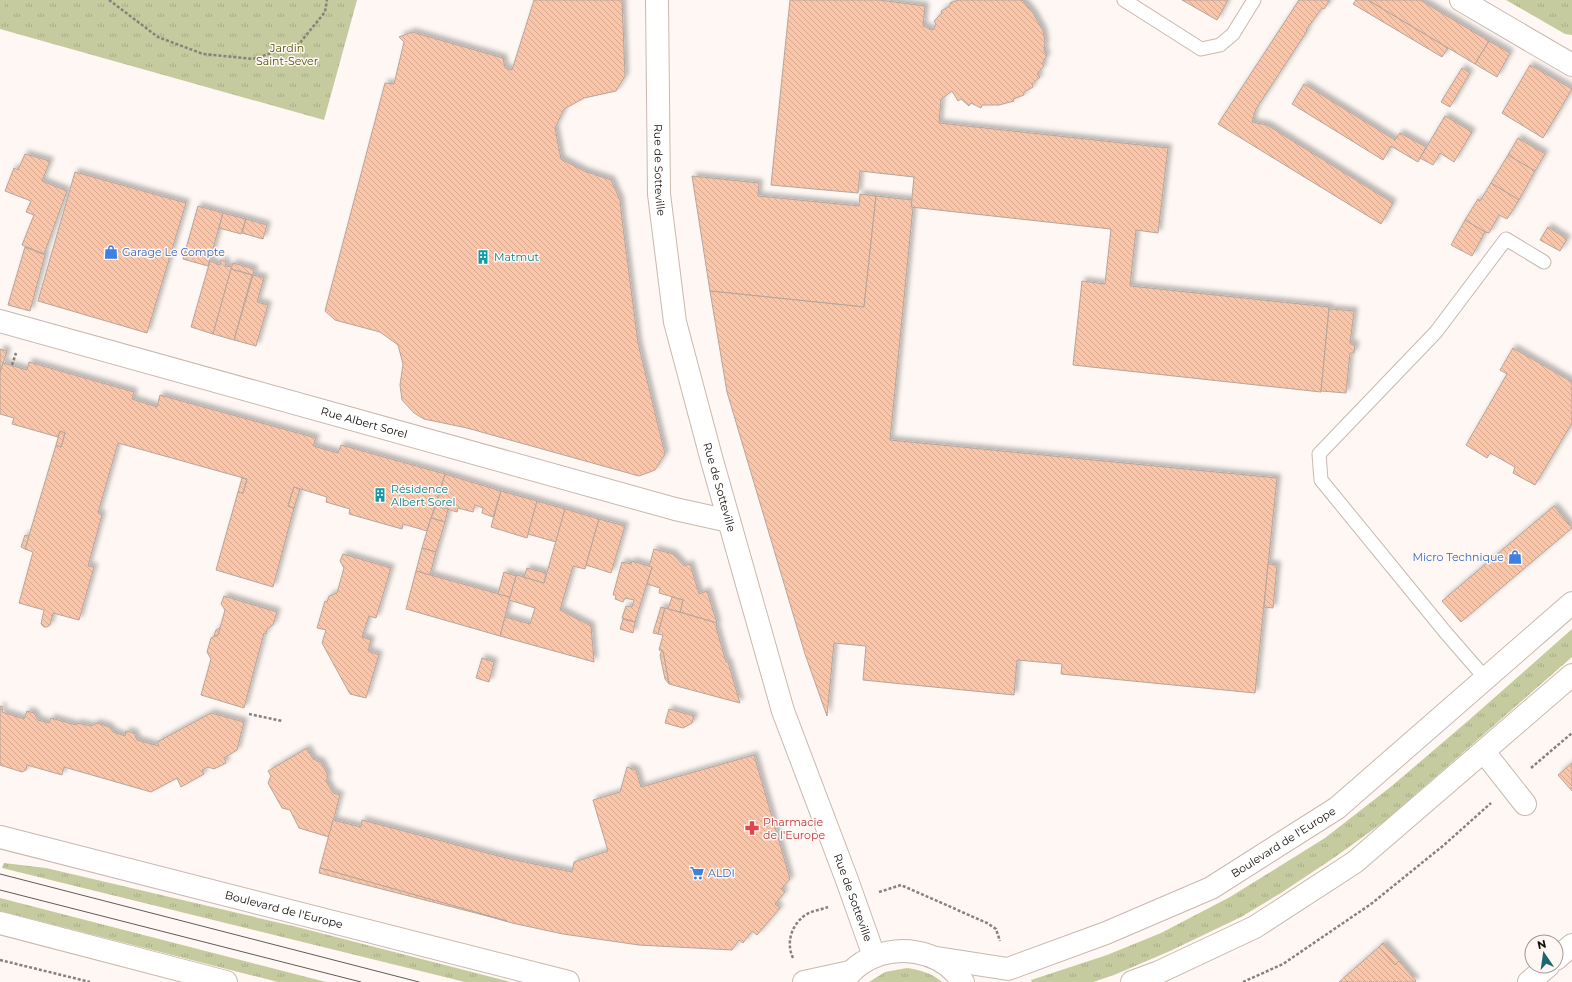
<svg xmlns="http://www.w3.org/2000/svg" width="1572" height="982" viewBox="0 0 1572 982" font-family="Montserrat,sans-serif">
  <defs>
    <pattern id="grass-tufts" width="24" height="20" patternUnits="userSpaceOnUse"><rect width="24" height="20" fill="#c5cb9e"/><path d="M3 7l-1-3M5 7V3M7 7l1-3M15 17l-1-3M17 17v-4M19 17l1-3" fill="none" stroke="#a8ad87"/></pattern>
    <pattern id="building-back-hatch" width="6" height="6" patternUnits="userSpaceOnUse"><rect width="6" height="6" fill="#fac5a9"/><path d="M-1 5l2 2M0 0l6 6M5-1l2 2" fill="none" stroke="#d5a890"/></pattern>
    <filter id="shadow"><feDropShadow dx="3.5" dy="-3.5" stdDeviation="2" flood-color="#0004"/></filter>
  </defs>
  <rect width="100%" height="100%" fill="#fef7f3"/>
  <g fill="url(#grass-tufts)">
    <path d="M0,0H357L324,120L0,29Z"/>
    <path d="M1506,0H1572V35L1565,34Z"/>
    <path d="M1572,629V657L1385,821L1335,857L1281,893L1241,917L1170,951L1114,975L1093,982H1032L1031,980L1107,955L1161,933L1230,897L1325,838L1393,785L1469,720Z"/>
    <path d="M4,863L46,868L297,927L511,982H465L2,868Z"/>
    <path d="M0,898L326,982H278L0,911Z"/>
    <path d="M907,968C920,970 932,973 942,982H869L885,972Z"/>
  </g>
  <path fill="#c5cb9e" d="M0,0H6L0,21Z"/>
  <g fill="url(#building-back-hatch)" stroke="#b6a69d" filter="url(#shadow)">
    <path d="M534,0H622L625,76L616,91L584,98L564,109L555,128L561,159L584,171L611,180L620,200L622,219L638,343L665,454L655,470L639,476L467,428L424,419L414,413L402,400L400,385L403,364L398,345L380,332L335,320L325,311L385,83L394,84L404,42L399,37L412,32L503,58L505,68L512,70Z"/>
    <path d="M790,0H879L925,6L923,26L933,30L936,24L934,21L942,13L941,11L950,6V3L959,0H1022L1033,13L1043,31L1045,42L1044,52L1047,55L1042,64L1044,66L1037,74L1040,77L1032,84L1033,87L1024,92V95L1013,99L1014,101L999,105H982L981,108L971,103L969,106L961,99L958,101L952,91L941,99L939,123L1168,148L1158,233L1136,230L1130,286L1329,307L1321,392L1073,365L1082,281L1105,284L1111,229L911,207L914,177L860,171L858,193L771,185Z"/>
    <path d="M1182,0H1228L1217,20Z"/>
    <path d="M1299,0H1330L1324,9L1322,8L1306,30L1307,31L1256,109L1252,122L1267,125L1393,203L1381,224L1218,124Z"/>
    <path d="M1356,0H1368L1448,48L1442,57L1353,4Z"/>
    <path d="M1368,0H1420L1489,41L1475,64Z"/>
    <path d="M1489,41L1510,53L1497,77L1475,64Z"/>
    <path d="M1530,65L1572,89L1543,138L1502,113Z"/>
    <path d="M1462,68L1470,73L1450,107L1441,102Z"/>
    <path d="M1304,84L1395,140L1400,133L1426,147L1418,162L1391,146L1383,160L1292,104Z"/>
    <path d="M1445,116L1472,132L1454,162L1440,153L1433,165L1420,158Z"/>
    <path d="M1518,138L1545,154L1535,171L1508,155Z"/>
    <path d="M25,154L50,161L42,181L67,191L44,254L22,245L34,215L26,212L31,201L5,191L14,168L18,170Z"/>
    <path d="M1508,155L1535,171L1519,200L1491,183Z"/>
    <path d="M75,172L186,203L147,333L38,301Z"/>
    <path d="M692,176L759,183L758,196L859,206L860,194L876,196L864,307L710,291Z"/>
    <path d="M1491,183L1519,200L1507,219L1499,215L1489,233L1485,232L1465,220L1478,199L1480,201Z"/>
    <path d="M876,196L912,200L911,207H913L890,440L1277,478L1255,693L1061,674L1062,664L1017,660L1014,695L863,680L866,646L834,643L827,716L805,654L727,392L710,291L864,307Z"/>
    <path d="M198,206L223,213L208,266L183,259Z"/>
    <path d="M223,213L246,219L241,234L219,228Z"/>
    <path d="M246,219L267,225L263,239L242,233Z"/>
    <path d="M1465,220L1485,232L1472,256L1451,245Z"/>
    <path d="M1548,227L1567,239L1560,251L1540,240Z"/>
    <path d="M25,247L45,255L30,311L8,305Z"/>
    <path d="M221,260L226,262L225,266L232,267L213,334L191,327L210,261L220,265Z"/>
    <path d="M233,263L254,269L253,275L231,269Z"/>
    <path d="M231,269L252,275L234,340L213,334Z"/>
    <path d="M253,275L264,278L257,302L268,305L256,346L234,340Z"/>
    <path d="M1329,309L1354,311L1350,344H1355L1354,353H1350L1346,393L1321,391Z"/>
    <path d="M1513,348L1572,382V423L1535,485L1513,473L1515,467L1490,453L1487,458L1466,445L1507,374L1500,370Z"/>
    <path d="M0,349L7,351L0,373Z"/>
    <path d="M29,362L134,392L132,399L157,407L160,395L316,438L313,446L338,453L341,445L445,474L427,531L403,524L402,529L349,514L350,509L326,502L327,497L294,487L288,506L294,508L273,587L216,570L238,492L243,493L247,479L118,443L98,513L102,515L88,566L94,567L79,620L53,613L50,625L47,627H44L41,624L44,610L19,603L33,552L25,549L56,445L61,447L65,433L60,431L58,437L12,424L14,418L0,414V373L3,363L27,370Z"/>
    <path d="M60,431L65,433L61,447L56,445Z"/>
    <path d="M445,474L501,491L493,517L482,513L483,508L475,505L473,512L458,508L457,512L436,506Z"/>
    <path d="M242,478L247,479L243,493L238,492Z"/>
    <path d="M294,487L300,489L294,508L288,506Z"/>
    <path d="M501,491L537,501L527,538L491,527Z"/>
    <path d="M537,501L565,509L556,542L528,534Z"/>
    <path d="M436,506L448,509L445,522L431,518Z"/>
    <path d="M1554,506L1572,528L1461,622L1442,601Z"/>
    <path d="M565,509L599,519L585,569L573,566L560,610L591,626L594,662L500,636L505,617L530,624L535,608L509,600L516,576L517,575L544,583Z"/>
    <path d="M431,518L445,522L436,552L422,548Z"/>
    <path d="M599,519L625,526L611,573L586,565Z"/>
    <path d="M25,535L29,536L25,549L21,547Z"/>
    <path d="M422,548L436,552L430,575L416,571Z"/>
    <path d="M654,549L673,554L684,566L690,564L699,594L707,591L717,623L680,612L683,600L659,593L660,588L647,584L652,567H649Z"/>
    <path d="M343,554L391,568L376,618L369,616L362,637L371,640L368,651L379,655L366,698L350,694L322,643L326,630L317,628L325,601L327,602L329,596L337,593L344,568L340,561Z"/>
    <path d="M632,561L652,567L635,622L622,618L626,606L632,607L634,600L625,598L623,602L615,599L616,595H613L622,562L631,564Z"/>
    <path d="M1268,564L1277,565L1273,608L1264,607Z"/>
    <path d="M527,568L546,573L544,583L524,577Z"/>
    <path d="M416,571L510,597L500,636L406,609Z"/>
    <path d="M504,572L516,576L510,597L498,594Z"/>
    <path d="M224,596L277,612L273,625L267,629L266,634L264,633L244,708L201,695L211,659L207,652L211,638L218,635L225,610L221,604Z"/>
    <path d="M672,597L683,600L680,612L668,609Z"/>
    <path d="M661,607L665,608L658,634L653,633Z"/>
    <path d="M665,608L717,623L716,627L726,662H728L740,703L669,684L663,651L659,650L663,635L658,634Z"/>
    <path d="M623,619L635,622L633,633L620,629Z"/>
    <path d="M220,628L218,635L214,636L216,630Z"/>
    <path d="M662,650L663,651L669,684L665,679L660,655Z"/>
    <path d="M482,658L494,662L489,682L476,678Z"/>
    <path d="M0,706L3,707L2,712L24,719L27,711L34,713L38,720L49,723L51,718L76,725L77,723L91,726L97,723L109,727L113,732L125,736L126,731L134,733L137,740L159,746L157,742L211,713L244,722L237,750L224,758L226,763L214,769L208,767L202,770L204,774L181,787L177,778L151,792L64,767L62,775L27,765L26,770L22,772L0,765Z"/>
    <path d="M669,709L694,716L692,723L683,728L665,723Z"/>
    <path d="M307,748L313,759L321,762L328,776L326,781L333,793L340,795L329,837L299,828L290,810L282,808L268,783L271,776L268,771Z"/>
    <path d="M754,755L790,879L781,889L785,892L775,904L780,908L757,935L752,931L743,943L739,940L732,950L639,945L563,934L512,923L320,868L333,820L361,827L362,820L506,858L572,872L574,862L608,851L593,800L620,792L627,767L636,770L641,787Z"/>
    <path d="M1572,763V791L1558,775Z"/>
    <path d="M320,868L451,905L507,921L319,873Z"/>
    <path d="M1383,943L1399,961L1395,965L1379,947Z"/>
    <path d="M1379,947L1395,965L1399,961L1416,981L1415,982H1339Z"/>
  </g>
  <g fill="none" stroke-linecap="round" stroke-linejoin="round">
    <defs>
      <g id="service">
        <path d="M1124,0L1201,49L1220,45L1233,34L1254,0"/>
        <path d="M1486,679L1446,633L1321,480L1319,454L1436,332L1506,239L1544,262"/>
      </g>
      <g id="minor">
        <path d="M1461,0L1572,65"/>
        <path id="s1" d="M0,321L675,509L729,521"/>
        <path d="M1484,752L1525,804"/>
        <path d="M1556,959L1572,945"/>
        <path d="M1529,982L1548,966"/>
      </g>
      <g id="tertiary">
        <path id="s2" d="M657,0L659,194L675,322L711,457L783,711L847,880L874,956"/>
      </g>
      <g id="primary">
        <path id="s3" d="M0,837L568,982"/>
        <path d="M0,923L226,982"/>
        <path id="s4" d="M937,958L1008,969L1106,933L1211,888L1337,808L1572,603"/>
        <path d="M804,982L850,972"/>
        <path d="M843,982C848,975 854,968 862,963C894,942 941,949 963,982"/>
        <path d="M1132,982L1159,972L1255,927L1355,862L1572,675"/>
      </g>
    </defs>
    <use href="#service" stroke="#c9b8af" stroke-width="15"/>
    <use href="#minor" stroke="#c9b8af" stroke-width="24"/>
    <use href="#tertiary" stroke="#c9b8af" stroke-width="24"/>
    <use href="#primary" stroke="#c9b8af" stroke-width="24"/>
    <g stroke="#87807d" stroke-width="2.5" stroke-dasharray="3 2" stroke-linecap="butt">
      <path d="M109,0L158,37L203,54L253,59L299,44L325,12L327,0"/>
      <path d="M12,365L16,353"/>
      <path d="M249,714L282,721"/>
      <path d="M1531,768L1572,733"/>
      <path d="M879,892L901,885L987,923L996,929L1000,941"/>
      <path d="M793,958C786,943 791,926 804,916C810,911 820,910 828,907"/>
      <path d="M0,960L90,982"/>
      <path d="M1243,982L1283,964L1371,904L1444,845L1491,803"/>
    </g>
    <use href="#service" stroke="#fff" stroke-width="13"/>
    <use href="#minor" stroke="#fff" stroke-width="22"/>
    <use href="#tertiary" stroke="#fff" stroke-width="22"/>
    <use href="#primary" stroke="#fff" stroke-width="22"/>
    <g stroke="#615b57" stroke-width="1">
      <path d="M0,874L419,982"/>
      <path d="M0,890L361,982"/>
    </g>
  </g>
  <defs>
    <symbol id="shop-bare" viewBox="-9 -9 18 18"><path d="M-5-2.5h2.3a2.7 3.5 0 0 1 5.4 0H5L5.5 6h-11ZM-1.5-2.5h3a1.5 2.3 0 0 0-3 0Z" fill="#3f7fe0" stroke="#fef7f3" stroke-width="2.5" paint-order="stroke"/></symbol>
    <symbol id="building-bare" viewBox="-9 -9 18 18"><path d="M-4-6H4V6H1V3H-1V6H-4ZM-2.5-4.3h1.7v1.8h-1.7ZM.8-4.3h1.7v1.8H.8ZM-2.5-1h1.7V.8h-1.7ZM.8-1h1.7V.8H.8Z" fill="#0f9aa8" stroke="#fef7f3" stroke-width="2.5" paint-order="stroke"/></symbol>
    <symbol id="pharmacy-bare" viewBox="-9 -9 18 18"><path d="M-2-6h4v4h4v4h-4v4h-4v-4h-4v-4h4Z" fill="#e0444e" stroke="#fef7f3" stroke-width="2.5" paint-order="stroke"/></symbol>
    <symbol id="supermarket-bare" viewBox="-9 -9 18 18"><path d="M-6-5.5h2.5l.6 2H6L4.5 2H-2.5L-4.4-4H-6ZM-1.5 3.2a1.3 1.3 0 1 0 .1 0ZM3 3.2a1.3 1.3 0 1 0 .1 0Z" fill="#3f7fe0" stroke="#fef7f3" stroke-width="2.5" paint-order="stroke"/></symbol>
  </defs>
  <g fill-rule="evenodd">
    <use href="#shop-bare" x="101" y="242" width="20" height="20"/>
    <use href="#building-bare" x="473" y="247" width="20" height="20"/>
    <use href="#building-bare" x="370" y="485" width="20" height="20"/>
    <use href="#shop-bare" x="1505" y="547" width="20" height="20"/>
    <use href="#pharmacy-bare" x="742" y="818" width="20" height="20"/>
    <use href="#supermarket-bare" x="687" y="863" width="20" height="20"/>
  </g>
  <g text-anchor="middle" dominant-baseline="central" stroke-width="3" stroke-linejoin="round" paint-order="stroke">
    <g font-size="11" fill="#515604" stroke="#fef7f3">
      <text x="287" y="48">Jardin<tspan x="287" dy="13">Saint-Sever</tspan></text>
    </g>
    <g font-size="11" fill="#130d0a" stroke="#fef7f3">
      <text stroke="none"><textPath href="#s2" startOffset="170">Rue de Sotteville</textPath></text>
      <text stroke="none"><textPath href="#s1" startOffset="378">Rue Albert Sorel</textPath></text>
      <text stroke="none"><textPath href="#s2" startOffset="494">Rue de Sotteville</textPath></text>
      <text stroke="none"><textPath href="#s4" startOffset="376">Boulevard de l'Europe</textPath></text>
      <text stroke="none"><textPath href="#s2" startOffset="926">Rue de Sotteville</textPath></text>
      <text stroke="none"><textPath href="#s3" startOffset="293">Boulevard de l'Europe</textPath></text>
    </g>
    <g font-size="11" fill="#366cbe" stroke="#fef7f3" text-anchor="start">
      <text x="122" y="252">Garage Le Compte</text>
      <text x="1504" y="557" text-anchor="end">Micro Technique</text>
      <text x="708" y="873">ALDI</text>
    </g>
    <g font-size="11" fill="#0d838f" stroke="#fef7f3" text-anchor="start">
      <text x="494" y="257">Matmut</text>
      <text x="391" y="489">Résidence<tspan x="391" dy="13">Albert Sorel</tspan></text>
    </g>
    <g font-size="11" fill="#be3a42" stroke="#fef7f3" text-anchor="start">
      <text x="763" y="822">Pharmacie<tspan x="763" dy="13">de l'Europe</tspan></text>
    </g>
  </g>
  <g transform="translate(1544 954) rotate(347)"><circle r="19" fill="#fef7f3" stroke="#a09996"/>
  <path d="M0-3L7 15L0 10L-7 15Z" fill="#1c6871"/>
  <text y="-6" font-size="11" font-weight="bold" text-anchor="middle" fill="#130d0a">N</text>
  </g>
</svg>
